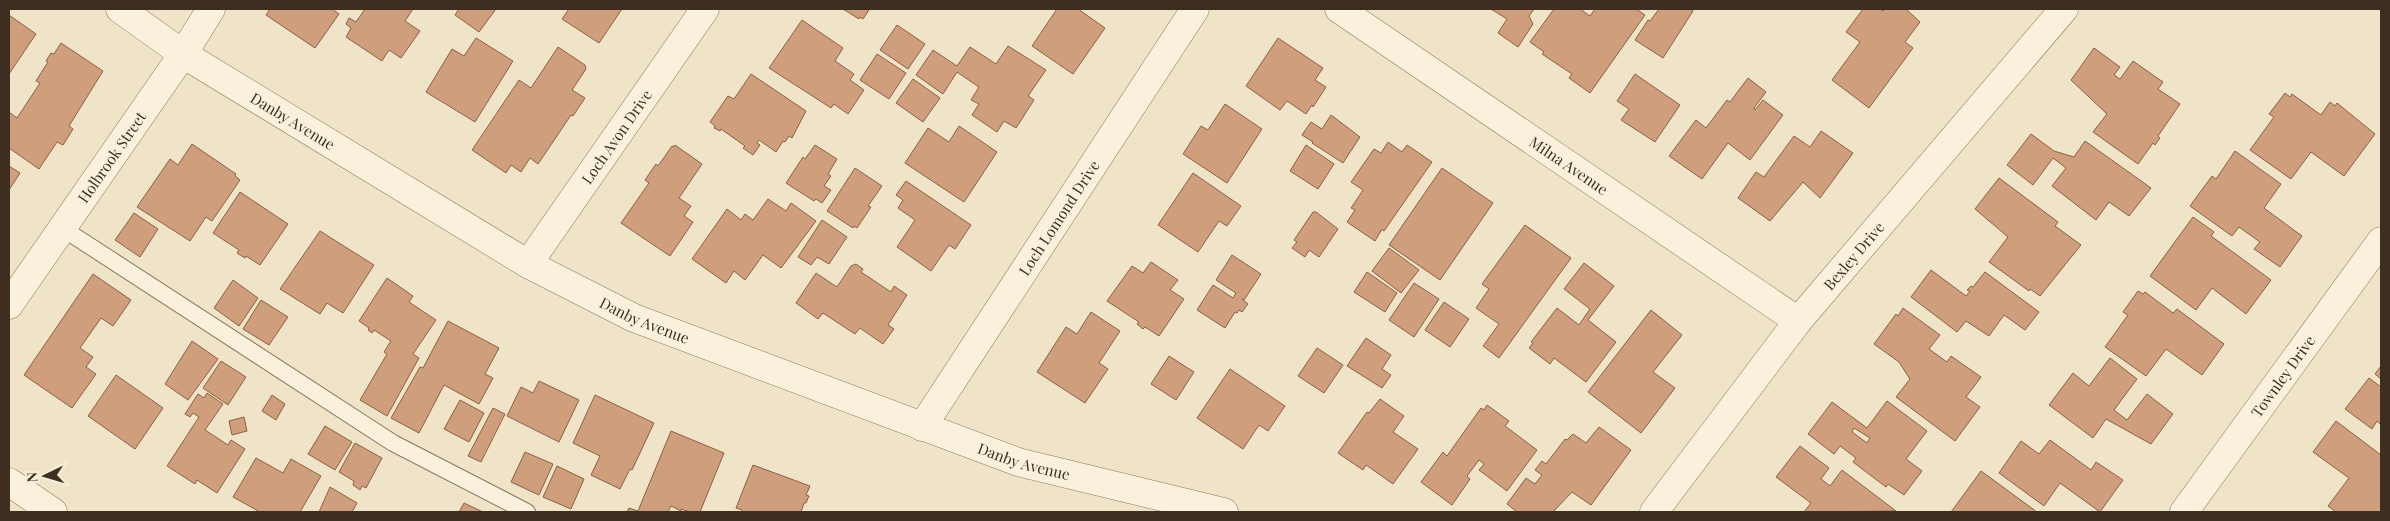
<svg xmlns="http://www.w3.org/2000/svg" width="2390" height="521" viewBox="0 0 2390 521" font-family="'Playfair Display',serif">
  <rect width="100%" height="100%" fill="#f0e4c8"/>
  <g fill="#cf9f7d" stroke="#8d5f41" fill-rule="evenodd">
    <path d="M270,9H332L339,14L315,48L266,15Z"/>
    <path d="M365,9H413L405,21L420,31L401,58L389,50L382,61L346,37L351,28L346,24L349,18L356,22Z"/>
    <path d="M459,9H496L479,32L455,15Z"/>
    <path d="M569,9H622L599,43L562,19Z"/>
    <path d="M843,9H867L869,10L863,19L860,17L859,19Z"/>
    <path d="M1057,9H1078L1105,28L1073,74L1032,46Z"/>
    <path d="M1491,9H1534L1529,16L1533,24L1518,47L1498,33L1507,19Z"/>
    <path d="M1554,9H1580L1590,16L1595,9H1636L1645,15L1590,93L1569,78L1572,74L1542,54L1544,52L1530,42Z"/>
    <path d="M1659,9H1690L1693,11L1663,58L1635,40L1648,20L1650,21Z"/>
    <path d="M1863,9H1880L1883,11L1885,9H1906L1920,22L1905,42L1913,48L1869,108L1832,80L1860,42L1846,32Z"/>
    <path d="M9,15L36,34L9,74Z"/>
    <path d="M802,20L843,48L835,61L854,74L850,80L864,90L848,114L834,104L831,108L769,68Z"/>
    <path d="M897,25L925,44L908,69L880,50Z"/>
    <path d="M476,38L513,61L475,122L426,92L452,49L464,56Z"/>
    <path d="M1278,38L1323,68L1315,80L1326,87L1313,107L1312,105L1306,114L1287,101L1280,110L1246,86Z"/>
    <path d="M61,43L103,71L69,126L73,129L63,145L57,142L39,169L9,148V112L17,118L40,83L36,81L48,62L46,61L51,53L54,54Z"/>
    <path d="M1008,46L1046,70L1028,96L1034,100L1016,128L1004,121L997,132L972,115L979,104L971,100L979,87L957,72L943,94L916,75L933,50L957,66L970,47L996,64Z"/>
    <path d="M558,47L585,65L586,69L572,90L585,98L573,116L571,115L538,164L530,158L521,172L511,165L506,173L472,150L519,80L531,88Z"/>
    <path d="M2094,48L2120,67L2114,75L2120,79L2133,61L2163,82L2158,89L2180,104L2158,136L2160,138L2155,145L2153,143L2138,164L2093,132L2107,114L2071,80Z"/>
    <path d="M877,54L906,73L889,99L860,80Z"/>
    <path d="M751,74L806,111L792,138L789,136L785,142L783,141L776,152L759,140L757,143L760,145L753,155L743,148L745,146L721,129L720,131L714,128L715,126L710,122L728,96L734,99Z"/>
    <path d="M1635,74L1680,105L1655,142L1621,120L1629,109L1617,101Z"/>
    <path d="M1748,78L1766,92L1754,108L1755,110L1763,100L1783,115L1750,160L1728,143L1702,179L1669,156L1696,120L1706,128L1727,100L1730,102Z"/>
    <path d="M913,79L940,98L923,122L896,103Z"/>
    <path d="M2285,93L2290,97L2292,94L2321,115L2330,102L2335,106L2337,103L2375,134L2344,176L2311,152L2291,179L2250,150L2274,117L2269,114Z"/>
    <path d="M1225,104L1262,129L1227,183L1183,154L1201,126L1208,130Z"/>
    <path d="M1331,115L1360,137L1343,163L1312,143L1313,142L1302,135L1311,122L1322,129Z"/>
    <path d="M959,126L997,152L964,202L905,163L928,128L949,142Z"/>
    <path d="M1821,131L1853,153L1820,198L1803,182L1770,221L1738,198L1756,172L1764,177L1794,136L1810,147Z"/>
    <path d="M2031,134L2054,151L2074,157L2085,141L2151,188L2129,216L2109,202L2096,220L2052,186L2066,168L2053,158L2033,185L2007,165Z"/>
    <path d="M1388,142L1402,152L1407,145L1432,162L1384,231L1382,229L1375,241L1347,222L1355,210L1351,208L1363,190L1351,182L1374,149L1381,153Z"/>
    <path d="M192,144L236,174L235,176L240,180L212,221L206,217L190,241L137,207L170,159L178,165Z"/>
    <path d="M675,145L702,164L679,198L691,206L684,216L693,222L670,256L621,223L649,183L645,180L656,164L658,166L672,146L674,147Z"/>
    <path d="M815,145L837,159L828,174L831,176L824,186L831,190L822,203L816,199L814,201L786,183L803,157L805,159Z"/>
    <path d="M1306,145L1334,164L1318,189L1290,171Z"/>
    <path d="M2235,151L2281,184L2264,208L2302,236L2280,267L2254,249L2260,242L2239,227L2232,236L2190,206L2212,176L2216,179Z"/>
    <path d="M9,166L20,173L9,190Z"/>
    <path d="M855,168L882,186L868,206L871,207L857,228L854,226L853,228L827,211Z"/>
    <path d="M1442,168L1493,203L1440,280L1389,245Z"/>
    <path d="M1193,173L1241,206L1227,226L1219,221L1198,252L1158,225Z"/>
    <path d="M1999,178L2058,222L2055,226L2081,245L2040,296L2030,289L2029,291L1989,262L2008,237L1975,209Z"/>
    <path d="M906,181L971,225L955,249L949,245L931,271L897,247L915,220L898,208L903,200L896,195Z"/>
    <path d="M240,192L288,224L260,265L246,256L245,258L237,253L239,250L213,233Z"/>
    <path d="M768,199L786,211L791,203L816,221L781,268L763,255L745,280L734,271L726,283L692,259L727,209L741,220L745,214L753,220Z"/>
    <path d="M1313,212H1316L1338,229L1319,257L1309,250L1305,257L1292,248L1297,242L1294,240Z"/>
    <path d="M134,213L158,229L140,257L115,240Z"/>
    <path d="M2193,217L2214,232L2211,236L2271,280L2246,314L2212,288L2196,310L2150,276Z"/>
    <path d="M822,220L847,237L829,264L817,257L811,265L798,257Z"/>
    <path d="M1525,225L1571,258L1499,358L1483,346L1499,324L1476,308L1489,289L1482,284Z"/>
    <path d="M320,231L374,265L343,313L327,303L320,314L280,289Z"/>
    <path d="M1389,248L1419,270L1401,293L1372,271Z"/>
    <path d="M1232,255L1261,274L1244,300L1242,299L1248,304L1242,312L1239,310L1237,313L1235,312L1225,328L1197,310L1213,285L1233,298L1236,293L1216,280Z"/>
    <path d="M1151,262L1178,280L1170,290L1184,299L1159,336L1145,327L1143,329L1137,324L1139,322L1107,301L1132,266L1143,273Z"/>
    <path d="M1584,263L1614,286L1588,320L1616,342L1586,382L1554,358L1550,364L1529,348L1533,343L1531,342L1557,308L1579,325L1590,309L1564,289Z"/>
    <path d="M856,264L863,269L861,272L891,292L894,286L907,295L888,325L894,329L883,344L860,328L855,334L823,313L818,319L796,303L816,273L837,287L851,266Z"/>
    <path d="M1931,270L1966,296L1970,291L1967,290L1971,286L1973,287L1985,272L2039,312L2025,330L2004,315L1989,336L1966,321L1957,332L1911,297Z"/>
    <path d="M1367,272L1397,293L1385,312L1354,292Z"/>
    <path d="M93,274L131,300L113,326L101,318L80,348L93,357L86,367L96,374L72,408L24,375Z"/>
    <path d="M387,278L413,296L409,302L436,320L413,354L419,358L387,416L360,400L387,354L384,352L391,341L374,330L372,333L368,330L369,328L359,321Z"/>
    <path d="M233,280L258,298L239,326L214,308Z"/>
    <path d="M1414,283L1439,299L1414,337L1389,320Z"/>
    <path d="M2138,291L2143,294L2145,292L2173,313L2177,309L2224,344L2202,375L2166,349L2146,376L2105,347L2128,315L2123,312Z"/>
    <path d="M261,300L288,317L269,345L243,329Z"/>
    <path d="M1444,302L1469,319L1450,347L1425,330Z"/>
    <path d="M1903,308L1940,335L1929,349L1947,362L1951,356L1981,377L1966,397L1980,407L1955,441L1896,397L1910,379L1899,362L1874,344L1896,314L1898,316Z"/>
    <path d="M1651,310L1682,335L1653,372L1675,388L1641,433L1588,392Z"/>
    <path d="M1091,312L1120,331L1099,363L1108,369L1085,403L1037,372L1066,327L1077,334Z"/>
    <path d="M448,321L499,348L485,374L493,378L479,404L444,385L419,433L391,418L420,367L423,368Z"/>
    <path d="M1366,338L1391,355L1382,369L1391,375L1382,388L1347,366Z"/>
    <path d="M192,341L218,359L188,400L165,384Z"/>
    <path d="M1317,348L1343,365L1324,393L1298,376Z"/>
    <path d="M1169,356L1194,372L1176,400L1151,384Z"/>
    <path d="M2110,358L2137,379L2114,410L2127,420L2147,394L2173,414L2151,444L2106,419L2093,438L2049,405L2073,373L2089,386Z"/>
    <path d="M221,361L246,377L228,405L203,388Z"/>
    <path d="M2381,366V379L2375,374Z"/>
    <path d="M1230,369L1285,406L1268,431L1259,425L1243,449L1197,418Z"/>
    <path d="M116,375L163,408L135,449L88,416Z"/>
    <path d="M2369,378L2381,387V425L2377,421L2372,429L2345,409Z"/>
    <path d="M539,381L579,400L559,442L507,416L521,387L533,393Z"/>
    <path d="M207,393L223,404L205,430L228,445L231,440L245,449L217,493L197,480L195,484L167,466L199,417L193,413L190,417L185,414L198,394L204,398Z"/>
    <path d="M272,395L285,404L276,420L262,411Z"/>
    <path d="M595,395L654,423L632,470L630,469L620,489L591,475L600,456L573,443Z"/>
    <path d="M1380,399L1404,416L1393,432L1418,449L1393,484L1366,465L1363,470L1338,453L1367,412L1369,413Z"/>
    <path d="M460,400L484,413L469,442L444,429Z"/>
    <path d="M1887,401L1927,431L1906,459L1922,471L1904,495L1888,484L1886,487L1853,462L1856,458L1840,446L1834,454L1808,434L1832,402L1867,428ZM1854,428L1870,438L1867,443L1852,432Z"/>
    <path d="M1487,405L1509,421L1505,426L1537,450L1507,491L1479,470L1484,464L1479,460L1467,476L1470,479L1452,505L1421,482L1443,452L1447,456L1481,408L1484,410Z"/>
    <path d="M493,408L505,414L481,462L468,456Z"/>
    <path d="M244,417L247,431L232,435L229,421Z"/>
    <path d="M2336,421L2381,455V512H2336L2328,506L2349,478L2313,452Z"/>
    <path d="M325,426L352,442L335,470L308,454Z"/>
    <path d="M1599,427L1631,450L1591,505L1572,492L1553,512H1517L1507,504L1526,478L1535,484L1542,475L1535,470L1542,461L1546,464L1565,439L1567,440L1573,434L1586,443Z"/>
    <path d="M671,431L724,453L700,512H690L681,509V511L671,506L668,512H627L629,508L638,511Z"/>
    <path d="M2050,440L2091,470L2096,462L2123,480L2100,512L2060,483L2044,506L1999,473L2021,441L2039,454Z"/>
    <path d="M355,443L382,458L366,488L362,486L360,490L353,485L354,481L339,472Z"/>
    <path d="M1800,446L1829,468L1821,479L1830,486L1842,470L1896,511L1804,512L1811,503L1776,477Z"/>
    <path d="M525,452L553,464L539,495L511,482Z"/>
    <path d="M256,458L283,473L291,459L321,476L300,512H260L233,497Z"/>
    <path d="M753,465L810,486L806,495L809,496L806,503H804L801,512H741L742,510L736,508Z"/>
    <path d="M557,466L584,479L571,509L543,497Z"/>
    <path d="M1981,471L2037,512H1951Z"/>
    <path d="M330,487L357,503L352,512H319Z"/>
    <path d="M464,503L483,512H459Z"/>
  </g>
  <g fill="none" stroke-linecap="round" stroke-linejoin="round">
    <defs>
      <path id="service" d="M62,228L393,443L527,512"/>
      <g id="minor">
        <path id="s1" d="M120,9L183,54L528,264L634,318L1018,462L1224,512"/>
        <path id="s2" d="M1339,9L1798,321"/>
        <path id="s3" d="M528,264L705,9"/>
        <path id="s4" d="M9,305L183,54L211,9"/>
        <path id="s5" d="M922,427L1195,9"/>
        <path d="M9,482L53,512"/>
        <path id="s6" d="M1654,512L1798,321L2064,9"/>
        <path id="s7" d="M2184,512L2381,241"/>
      </g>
    </defs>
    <use href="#service" stroke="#8d765c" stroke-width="18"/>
    <use href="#minor" stroke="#8d765c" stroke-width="29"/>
    <use href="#service" stroke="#faf1dc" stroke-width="16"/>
    <use href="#minor" stroke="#faf1dc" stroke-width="28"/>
  </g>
  <g text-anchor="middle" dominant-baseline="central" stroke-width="5" stroke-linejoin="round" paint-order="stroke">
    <g font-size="15" fill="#3d2e20" stroke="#f7eed8">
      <text stroke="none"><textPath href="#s1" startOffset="206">Danby Avenue</textPath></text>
      <text stroke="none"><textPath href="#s3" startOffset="155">Loch Avon Drive</textPath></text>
      <text stroke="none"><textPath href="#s4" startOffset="180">Holbrook Street</textPath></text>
      <text stroke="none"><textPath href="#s2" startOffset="278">Milna Avenue</textPath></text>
      <text stroke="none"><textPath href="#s5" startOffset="250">Loch Lomond Drive</textPath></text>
      <text stroke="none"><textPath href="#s6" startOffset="325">Bexley Drive</textPath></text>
      <text stroke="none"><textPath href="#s1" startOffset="611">Danby Avenue</textPath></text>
      <text stroke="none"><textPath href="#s7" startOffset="168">Townley Drive</textPath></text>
      <text stroke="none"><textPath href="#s1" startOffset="1016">Danby Avenue</textPath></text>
    </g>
  </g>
  <rect width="2390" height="521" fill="none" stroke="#3d2e20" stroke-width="20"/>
  <g transform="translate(45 476) rotate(265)" stroke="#f7eed8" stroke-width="4" paint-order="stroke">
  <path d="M0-4L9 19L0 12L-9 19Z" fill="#3d2e20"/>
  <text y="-8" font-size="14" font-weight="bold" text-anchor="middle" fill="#3d2e20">N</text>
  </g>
</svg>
